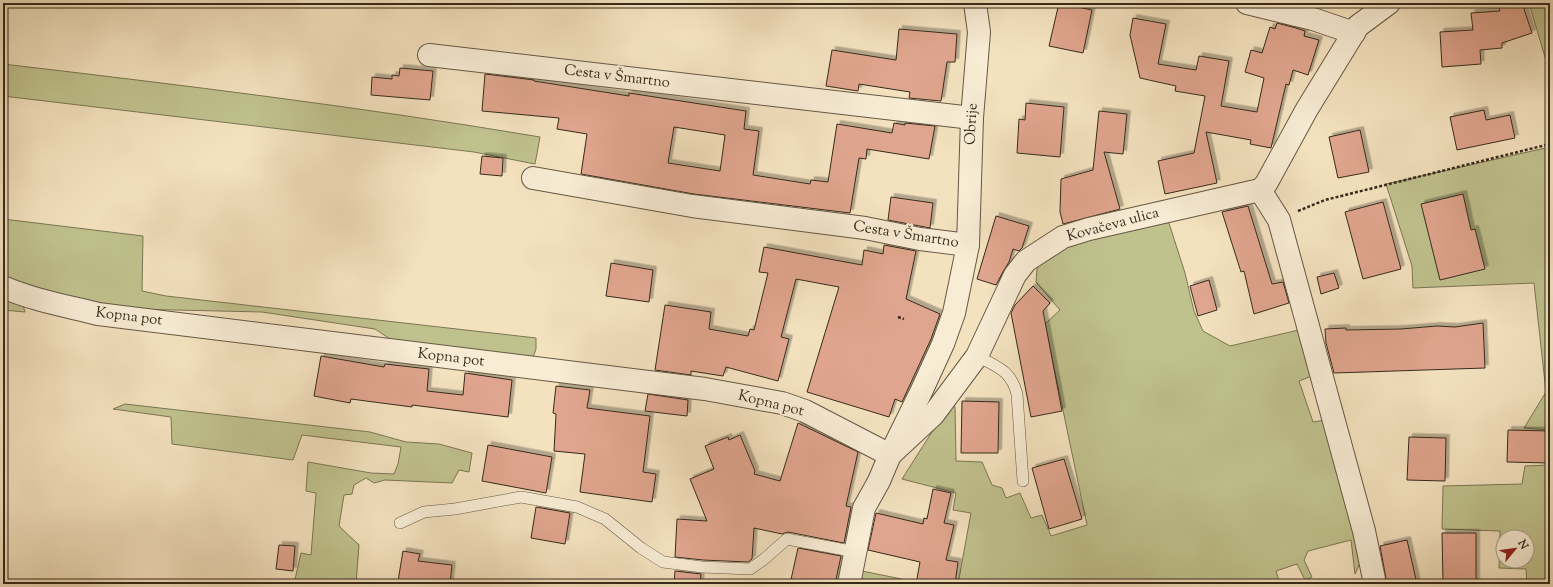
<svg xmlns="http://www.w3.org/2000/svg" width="1553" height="587" viewBox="0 0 1553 587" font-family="'Sorts Mill Goudy',serif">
  <defs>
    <filter id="shadow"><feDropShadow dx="3.5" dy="-3.5" stdDeviation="0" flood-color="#0004"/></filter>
  </defs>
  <rect width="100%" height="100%" fill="#f4e2bf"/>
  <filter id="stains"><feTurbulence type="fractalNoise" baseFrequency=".005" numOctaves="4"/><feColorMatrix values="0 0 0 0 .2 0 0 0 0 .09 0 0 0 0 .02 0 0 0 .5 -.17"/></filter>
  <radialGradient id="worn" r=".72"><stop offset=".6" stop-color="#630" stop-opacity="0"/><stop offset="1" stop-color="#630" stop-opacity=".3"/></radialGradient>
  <g fill="#c0c28e" stroke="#7b7654" fill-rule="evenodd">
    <path d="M1529,3H1550V74Z"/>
    <path d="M3,64C182,85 362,107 540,137L535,164L474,152L3,96Z"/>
    <path d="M1550,147V430L1524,428L1546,392L1534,283L1413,288L1412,266L1386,184Z"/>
    <path d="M1167,217L1185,273L1194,311L1203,331L1230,346L1303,329L1312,376L1299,381L1313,422L1326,420L1338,461L1360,563L1355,574L1351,540L1308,551L1304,560L1312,577L1305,580L1297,564L1276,571L1280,584H1252L1251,583L1248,584H958L971,513L953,510L956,493L902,479L951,402L955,407L956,461L982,462L992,485L1002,488L1006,498L1020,493L1031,518L1042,515L1051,536L1087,525L1045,324L1060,310L1036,282L1037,269L1042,259L1059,247Z"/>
    <path d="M3,219L143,236L142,291L166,296L536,338V349L532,360L396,343L375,329L262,312L132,309L55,294L3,277Z"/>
    <path d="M3,295L22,302L25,312L3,310Z"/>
    <path d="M125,404L370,432L406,442L439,444L472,453L469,472L459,470L452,483L385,480L374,483L366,478L354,485L352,494L344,495L339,526L359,545L356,584H294L301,553L311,555L316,493L306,491L308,462L371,473L394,474L398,464L401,447L302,435L293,460L172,444L171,417L113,409Z"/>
    <path d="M1550,465V584H1527L1526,569L1499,568L1500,531L1442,529L1443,486L1522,484L1525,466ZM1503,537H1527V561H1503Z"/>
    <path d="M862,571L926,584H859Z"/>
  </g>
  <g fill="#e0a58e" stroke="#362a1b" fill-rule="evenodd" filter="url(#shadow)">
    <path d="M1059,3L1092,10L1083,53L1049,46Z"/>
    <path d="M1497,3H1522L1532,33L1502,43V48L1480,50L1481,64L1442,67L1440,32L1473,30L1471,13L1500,11Z"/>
    <path d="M1133,18L1166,24L1158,64L1196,70L1199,56L1229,61L1221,106L1257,112L1264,78L1245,72L1251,50L1262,53L1270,27L1275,29L1277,23L1296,28L1305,31L1304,36L1319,40L1308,75L1293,70L1289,85L1286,84L1271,148L1250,144L1251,140L1206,132L1217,183L1165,194L1158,161L1194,153L1205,96L1175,91L1176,86L1140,78L1130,35Z"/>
    <path d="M899,29L957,34L955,62H947L941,101L909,98L910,92L859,84L858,91L826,86L832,50L896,60Z"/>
    <path d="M400,68L433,71L430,100L371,95L372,77L392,79V75L399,76Z"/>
    <path d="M485,74L534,80V81L629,96V93L746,111L744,129L759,131L753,175L810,184L811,180L828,182L837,124L892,133L894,123L905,125V123L935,126L929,159L867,149L866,159L859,158L850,213L694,194L581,174L587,134L557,129L559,118L482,111ZM674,127L725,135L720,171L668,163Z"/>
    <path d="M1026,103L1064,107L1060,157L1017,153L1019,119L1025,120Z"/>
    <path d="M1484,110L1486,120L1510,115L1515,138L1457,150L1450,117Z"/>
    <path d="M1099,111L1127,114L1123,154L1104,152L1120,209L1063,224L1060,212L1061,179L1093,170Z"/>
    <path d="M1360,130L1369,172L1338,178L1329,137Z"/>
    <path d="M482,156L503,158L502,176L480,174Z"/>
    <path d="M1463,194L1471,230L1475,229L1485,269L1440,280L1421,204Z"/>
    <path d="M891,197L933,203L930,228L888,220Z"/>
    <path d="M1383,202L1401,269L1363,279L1345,212Z"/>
    <path d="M1248,206L1272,284L1283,282L1289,303L1254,314L1244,271L1241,272L1222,212Z"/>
    <path d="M996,216L1029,226L1022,248L1019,251L1013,249L1009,262L1004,270L996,285L977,279Z"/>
    <path d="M884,245L916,251L906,299L940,314L931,339L902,402L895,399L889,417L807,392L839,287L796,279L781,337L789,339L778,381L726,367L723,376L691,371V375L655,370L665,305L711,312L709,329L748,336L750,329L754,330L768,273L759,272L764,247L862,265L864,250L883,254Z"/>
    <path d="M611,263L653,270L649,302L606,296Z"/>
    <path d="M1334,273L1339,288L1321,294L1317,277Z"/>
    <path d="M1209,280L1217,310L1198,316L1190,286Z"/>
    <path d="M1033,286L1050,303L1043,311L1062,411L1031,417L1011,313L1015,305Z"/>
    <path d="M1483,323L1485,368L1334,373L1326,343L1325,329L1346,328V330L1401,329L1437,326L1455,327Z"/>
    <path d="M321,356L384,367L385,364L429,369L427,391L463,395L465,373L512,380L508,417L412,405V407L351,399L350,403L314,396Z"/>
    <path d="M556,386L590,390L587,408L650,416L643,472L656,474L652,502L580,492L585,454L554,451L556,414L553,413Z"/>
    <path d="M648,394L688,400L687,416L645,411Z"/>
    <path d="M962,401L999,402L998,453H961Z"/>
    <path d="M798,423L858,452L846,506L851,507L844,543L788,532L782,534L754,528L752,559L748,562L703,560L675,557L677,519L707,521L690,479L714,469L705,446L728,437L729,440L740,435L755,471L754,474L780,481Z"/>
    <path d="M1508,430L1550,431V463L1507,462Z"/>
    <path d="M1409,437L1446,438L1445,481L1407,480Z"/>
    <path d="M488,445L552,457L546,493L482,481Z"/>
    <path d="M1064,459L1082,519L1049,529L1032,468Z"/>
    <path d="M933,489L951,493L944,523L954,525L946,560L958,562L955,584H916L920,562L868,550L876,513L923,524L924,518L927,519Z"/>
    <path d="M536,507L570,513L565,544L531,538Z"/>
    <path d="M1442,533H1476V584H1443Z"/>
    <path d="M1407,540L1417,584H1387L1380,546Z"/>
    <path d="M279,545L295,546L293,571L276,569Z"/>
    <path d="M798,548L841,556L835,584H790Z"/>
    <path d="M403,551L420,554L418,561L452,565L450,584L415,582V584L398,581Z"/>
    <path d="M675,571L701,574L700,584H674Z"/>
  </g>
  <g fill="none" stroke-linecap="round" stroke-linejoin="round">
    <defs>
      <g id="lane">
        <path d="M977,356C997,367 1011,370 1017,394L1023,481"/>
        <path d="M400,523L424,512L455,509L521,497L577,507L605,519L641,548L663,562L702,567L750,569L763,560L787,539L856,552"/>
      </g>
      <g id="street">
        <path d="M1247,3L1313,19L1354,33"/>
        <path d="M429,55L972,118"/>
        <path d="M533,178L692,206L865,228L920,239L968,245"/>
        <path d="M1260,190L1279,220L1364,531L1375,584"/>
        <path d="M3,287C33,300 66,306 98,314L705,389L782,403L805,411L890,455L933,415L977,356L1015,275L1026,261L1063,237L1089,229L1260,190L1266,184L1307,109L1358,26L1389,3"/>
        <path d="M849,584L864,508L879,481L890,455L921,392L943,344L954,313L968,245L972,118L979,32L975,3"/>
      </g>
    </defs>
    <use href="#lane" stroke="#665844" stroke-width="12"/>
    <use href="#street" stroke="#665844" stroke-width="24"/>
    <g stroke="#362a1b" stroke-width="2.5" stroke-dasharray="3 2" stroke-linecap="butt">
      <path d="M1298,211L1325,200L1550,144"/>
      <path d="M898,317L904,319"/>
    </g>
    <use href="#lane" stroke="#f8ecd5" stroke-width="11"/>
    <use href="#street" stroke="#f8ecd5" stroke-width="22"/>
  </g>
  <g text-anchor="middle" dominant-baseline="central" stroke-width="4" stroke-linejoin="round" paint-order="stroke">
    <g font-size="15" fill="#362a1b" stroke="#f8ecd5">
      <text transform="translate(617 77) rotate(7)">Cesta v Šmartno</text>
      <text transform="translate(972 124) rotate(-87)">Obrije</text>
      <text transform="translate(1113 225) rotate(-15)">Kovačeva ulica</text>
      <text transform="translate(906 235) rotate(9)">Cesta v Šmartno</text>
      <text transform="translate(129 317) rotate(7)">Kopna pot</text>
      <text transform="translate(451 358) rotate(7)">Kopna pot</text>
      <text transform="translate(771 404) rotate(14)">Kopna pot</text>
    </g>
  </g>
  <rect width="1553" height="587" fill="none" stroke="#f4e2bf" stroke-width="16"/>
  <rect x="4" y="4" width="1545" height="579" fill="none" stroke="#362a1b" stroke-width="2"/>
  <rect x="8" y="8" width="1537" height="571" fill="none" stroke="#362a1b"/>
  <g transform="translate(1515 549) rotate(61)"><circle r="19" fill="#f8ecd5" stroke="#aa9e8b"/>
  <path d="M0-3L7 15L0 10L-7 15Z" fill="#8f2418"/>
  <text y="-6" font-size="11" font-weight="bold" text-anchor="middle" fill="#362a1b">N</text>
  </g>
  <rect width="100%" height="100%" filter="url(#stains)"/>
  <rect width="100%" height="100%" fill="url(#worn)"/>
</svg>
